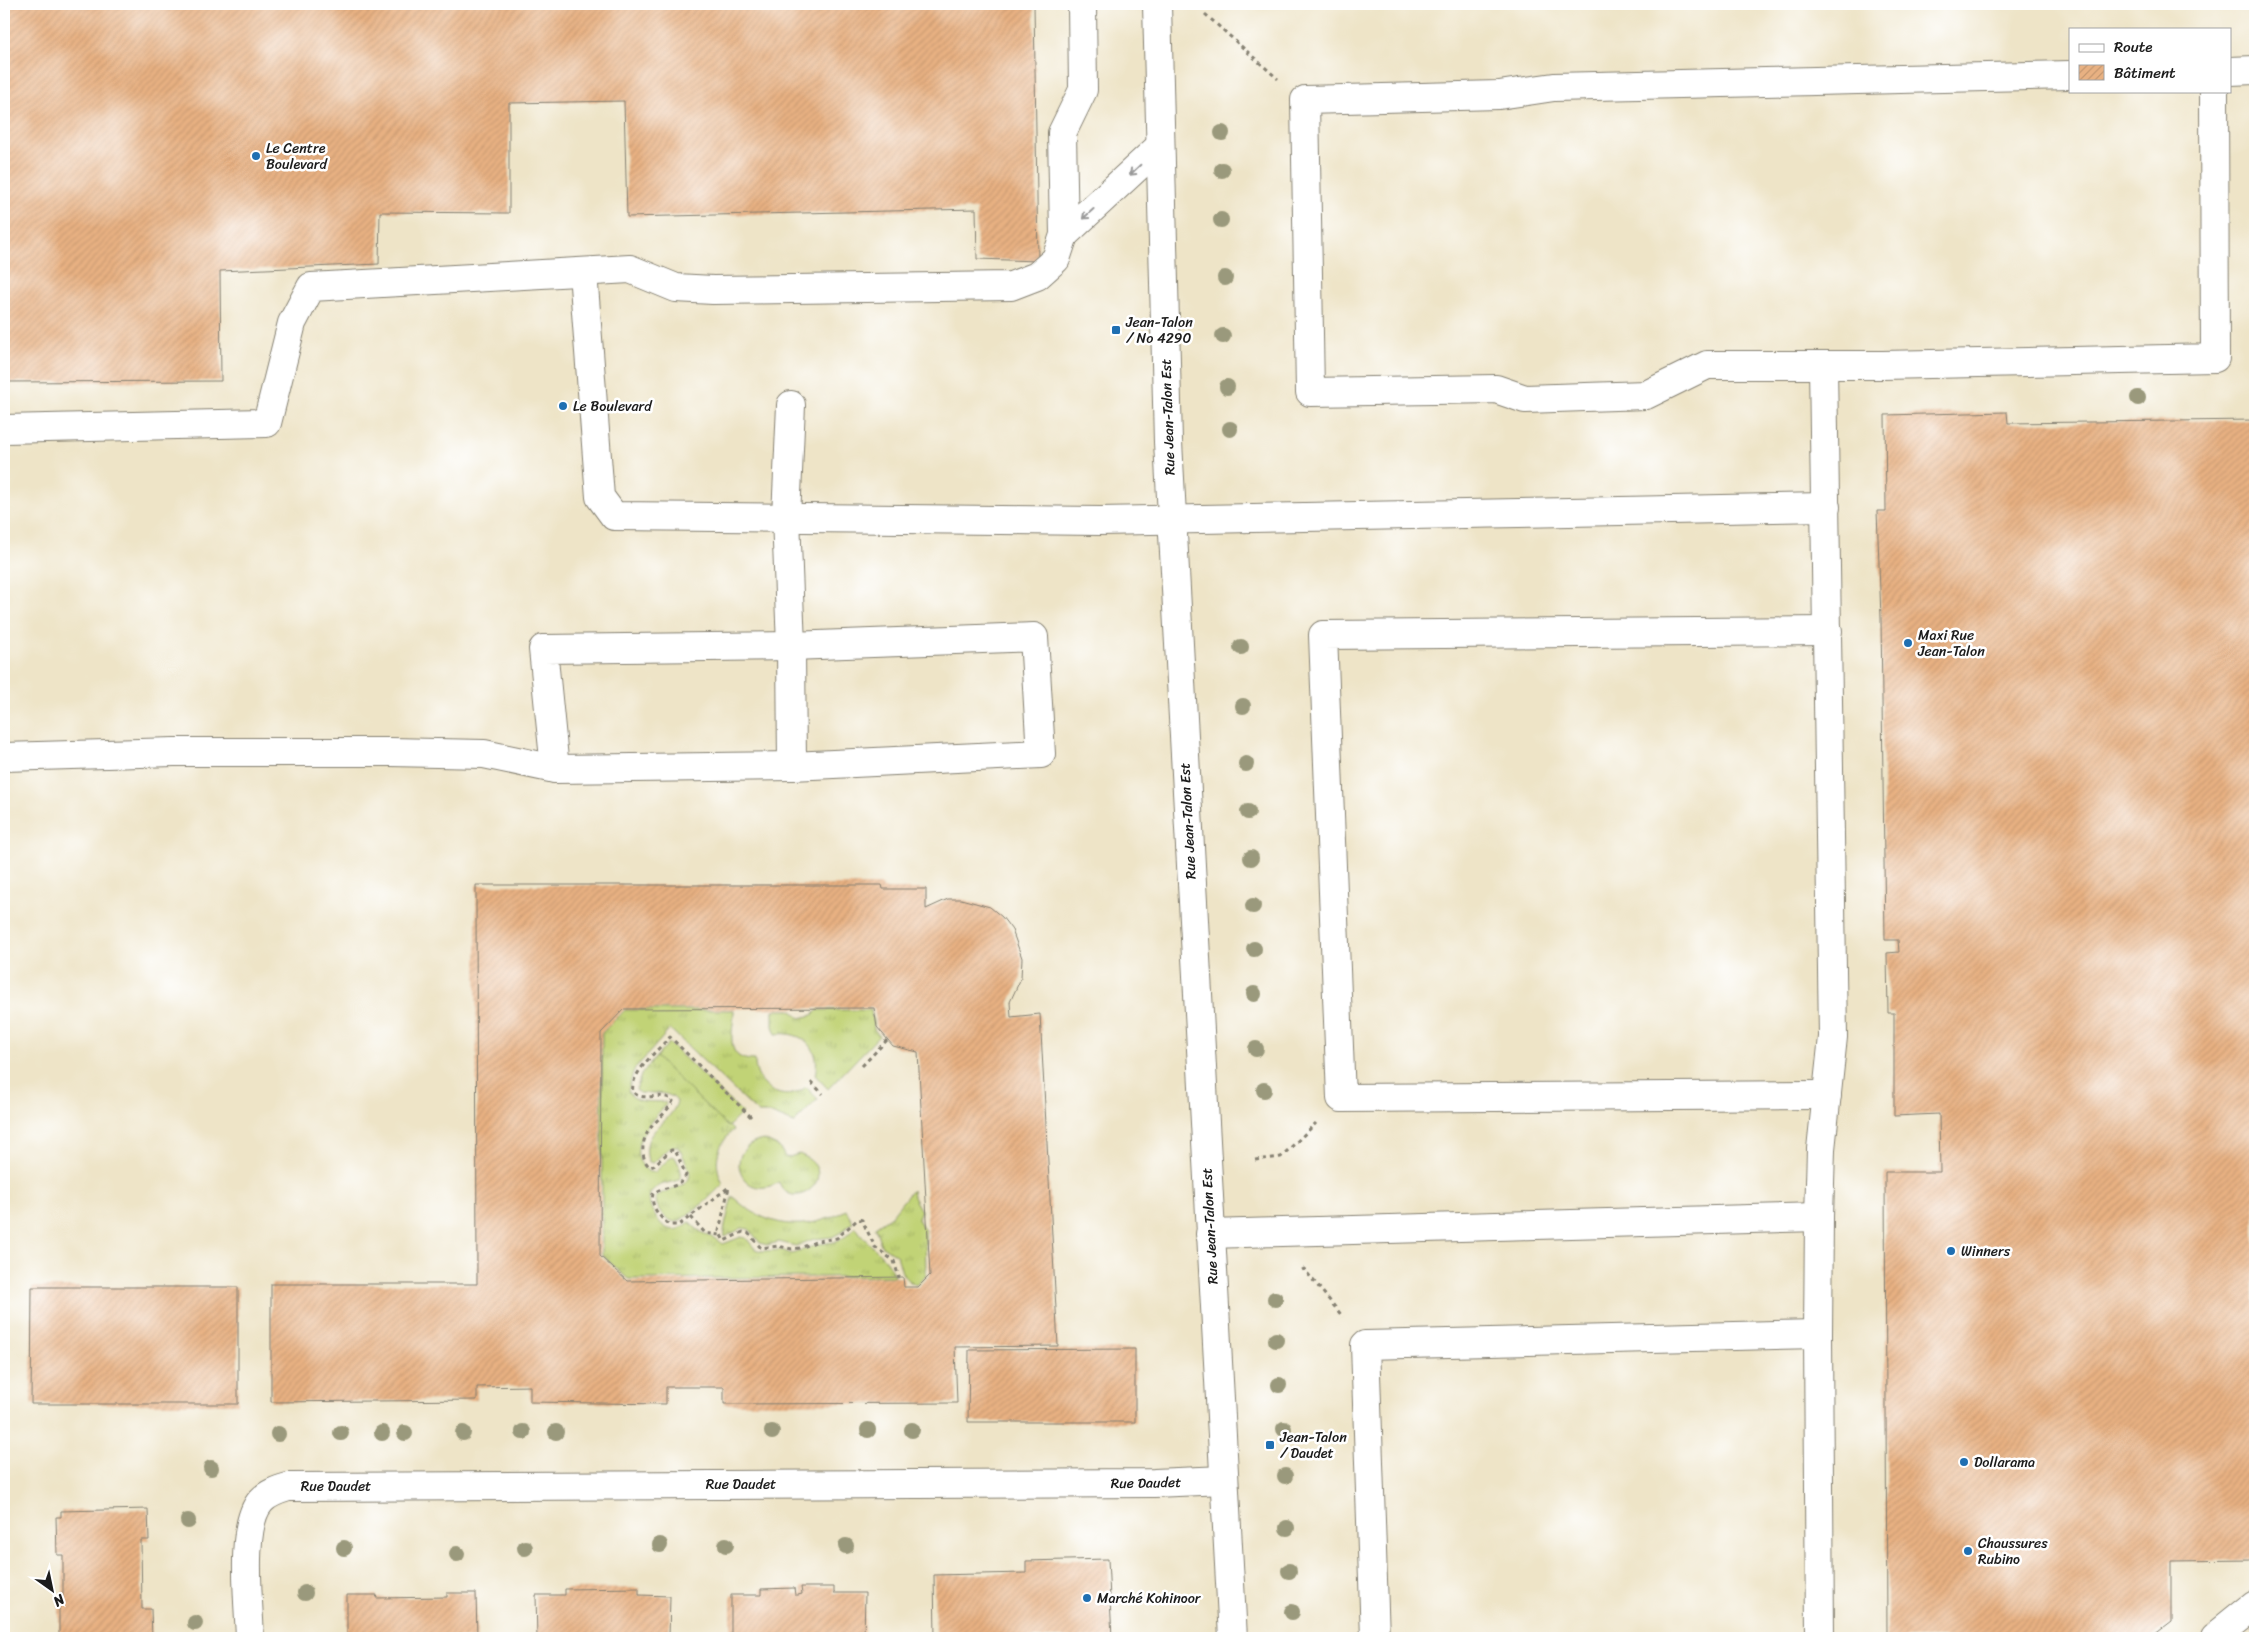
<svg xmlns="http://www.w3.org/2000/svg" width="2259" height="1642" viewBox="0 0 2259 1642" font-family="Sriracha,sans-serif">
  <defs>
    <pattern id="grass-tufts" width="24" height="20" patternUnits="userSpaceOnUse" patternTransform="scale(1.25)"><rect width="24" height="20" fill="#c1d376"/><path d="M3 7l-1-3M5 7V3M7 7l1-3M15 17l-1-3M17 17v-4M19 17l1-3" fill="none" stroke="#a5b566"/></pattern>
    <pattern id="building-hatch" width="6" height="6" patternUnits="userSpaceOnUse" patternTransform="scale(1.25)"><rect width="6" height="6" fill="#e8b182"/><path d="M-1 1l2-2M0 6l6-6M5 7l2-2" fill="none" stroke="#c69870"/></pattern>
  </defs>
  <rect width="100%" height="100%" fill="#fff"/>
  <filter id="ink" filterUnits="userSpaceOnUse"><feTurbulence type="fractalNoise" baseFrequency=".02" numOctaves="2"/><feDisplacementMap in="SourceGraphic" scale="10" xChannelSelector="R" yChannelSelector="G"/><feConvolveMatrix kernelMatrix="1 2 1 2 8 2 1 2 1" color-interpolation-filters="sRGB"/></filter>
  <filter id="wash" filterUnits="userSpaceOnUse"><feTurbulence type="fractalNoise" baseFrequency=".0096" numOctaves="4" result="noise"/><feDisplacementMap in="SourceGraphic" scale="20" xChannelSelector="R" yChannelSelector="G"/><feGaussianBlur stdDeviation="1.12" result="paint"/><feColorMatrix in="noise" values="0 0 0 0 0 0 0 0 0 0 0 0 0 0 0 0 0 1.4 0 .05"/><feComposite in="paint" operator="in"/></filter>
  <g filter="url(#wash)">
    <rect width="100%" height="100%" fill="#eee4c7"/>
    <g fill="url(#grass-tufts)" stroke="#6e7849">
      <path d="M625,1010H734C734,1030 722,1061 755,1060C754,1087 784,1106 806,1087L818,1099L794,1123L769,1113H758L670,1029L634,1070L628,1091C635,1104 651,1101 665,1102L666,1105C650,1121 622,1152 649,1172H655L672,1156L675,1157C694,1191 664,1176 652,1191C643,1200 658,1226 669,1229C677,1232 684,1226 690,1222C700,1235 712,1235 723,1244L741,1237L746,1238L755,1249L761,1251L781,1250L792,1254L819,1244L834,1242L845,1237L856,1227C866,1245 891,1258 894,1276L628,1279L602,1255V1033Z"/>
      <path d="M773,1010H791L800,1018L813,1015L818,1010H871L874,1029L879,1036L828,1089L815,1075C822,1048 803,1031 776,1034L773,1026Z"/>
      <path d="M656,1057L733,1130C716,1147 713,1163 723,1184L706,1201L678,1222C665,1222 655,1208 656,1196C686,1181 702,1188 678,1147C666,1145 661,1158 652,1163L648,1161C640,1128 669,1127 677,1102C671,1090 650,1094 639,1093L636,1090L641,1075Z"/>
      <path d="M764,1140L779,1147L786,1158L799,1154C846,1173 792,1217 779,1182C740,1205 720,1146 764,1140Z"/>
      <path d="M912,1190L913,1197L921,1211L918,1219L925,1231L926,1276L916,1285C899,1276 903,1272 897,1256L881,1245L875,1227L891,1216Z"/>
      <path d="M732,1196C765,1228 806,1233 846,1210L853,1222L840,1233L832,1237L814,1239L796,1246L779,1242L767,1245L760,1243L749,1229L742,1228L725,1237L724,1230Z"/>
    </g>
    <path fill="#c1d376" stroke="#6e7849" d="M669,1043L742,1113L728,1127L656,1057Z"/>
    <g id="blocks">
      <g fill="url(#building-hatch)" fill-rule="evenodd">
        <path d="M4,4H1034L1038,261L977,259L976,209L627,217L624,101L509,103V213L380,212L379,264L220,271L221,381L4,382Z"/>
        <path d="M2007,412L2008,423L2255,420V1560L2171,1561V1622L2150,1638H1887L1885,1172H1940L1939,1114L1894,1116V1013H1888L1887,953L1899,952L1898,940H1885L1881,618L1877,511H1886L1885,415Z"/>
        <path d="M476,885H882L883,889H926V909L948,899H961L990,907L1002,917L1012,930L1022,958L1021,978L1010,1002L1011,1017L1040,1014L1058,1346L955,1347L957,1403L724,1404V1387H666V1404L530,1402V1386L477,1387V1400L271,1402V1284H477ZM874,1008L877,1027L893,1046L918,1052L930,1275L918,1287H904L903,1277L627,1281L600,1256L601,1033L624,1009Z"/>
        <path d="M32,1287H238V1404H31Z"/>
        <path d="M1135,1349V1422H968L969,1350Z"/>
        <path d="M148,1509L149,1540H141L142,1609H151L152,1638H64V1635H59V1598L63,1597V1555H57L56,1517H61V1511Z"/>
        <path d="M1108,1559L1112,1638H935L934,1575L1026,1573V1561Z"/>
        <path d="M801,1587H834V1593H865L864,1638H731V1595H761V1589L794,1588L795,1595H798L802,1594Z"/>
        <path d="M639,1588V1595L670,1596L669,1638H537L536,1595H565V1589Z"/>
        <path d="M447,1593H476L477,1638H347V1595H377L376,1598L447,1597Z"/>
      </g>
    </g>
  </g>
  <g filter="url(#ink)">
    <use href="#blocks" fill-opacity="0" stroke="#858072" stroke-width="1"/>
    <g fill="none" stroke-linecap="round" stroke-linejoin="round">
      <defs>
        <g id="minor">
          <path d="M2230,71L2255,70"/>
          <path d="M2070,75L1554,87L1499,95L1305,100L1310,392L1496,389L1525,399L1646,395L1707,365H1882L2215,358L2214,91"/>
          <path d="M1064,235L1159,147"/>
          <path d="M583,272L600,497L614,516L1100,521L1826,507"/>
          <path d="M4,429L267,423L292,323L311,287L630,269L676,288L713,290L1011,286L1037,276L1056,259L1064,235L1062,133L1083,90L1082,4"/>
          <path d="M4,757L174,752H390L484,754L555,769L792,766L791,646L786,517L791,405"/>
          <path d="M555,769L543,649L791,646L1034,637L1041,754L792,766"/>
          <path d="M1827,1095L1341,1098L1323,635L1828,631"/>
          <path d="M1210,1234L1819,1217"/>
          <path d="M250,1638C249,1605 239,1525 261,1501C268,1493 278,1490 288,1487L1154,1483L1224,1480"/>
          <path d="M1375,1638L1365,1345L1818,1334"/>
          <path d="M1820,1638L1818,1334L1819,1217L1821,1149L1833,1037L1823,365"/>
          <path d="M2213,1638L2255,1604"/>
        </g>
        <path id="major" d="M1157,4L1168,442L1233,1638"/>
      </defs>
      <use href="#minor" stroke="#858072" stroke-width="30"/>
      <use href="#major" stroke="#858072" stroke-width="30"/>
      <g stroke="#858072" stroke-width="3" stroke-dasharray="4 4" stroke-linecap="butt">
        <path d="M1205,14L1278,79"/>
        <path d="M862,1066L887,1040"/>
        <path d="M811,1082L823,1094"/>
        <path d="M751,1117L670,1037C659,1049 629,1074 633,1092C643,1103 663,1090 673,1101C663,1120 641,1127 643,1153C644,1159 645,1163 650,1167L653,1166L671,1150H675L686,1175C680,1190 663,1185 653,1194C650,1207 660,1217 669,1225H679L729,1187L719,1231L724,1241L743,1232L748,1233L761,1248L778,1246L792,1249L800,1248L818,1241L837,1238L858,1219L862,1220L875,1247L894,1261L899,1278"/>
        <path d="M1255,1160L1281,1157L1316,1123"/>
        <path d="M691,1217L705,1233L720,1235"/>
        <path d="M1302,1270L1304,1269L1343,1317"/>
      </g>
      <use href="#minor" stroke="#fff" stroke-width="28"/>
      <use href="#major" stroke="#fff" stroke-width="28"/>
    </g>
    <g fill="#9a997b">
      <circle cx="1222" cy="133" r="8"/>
      <circle cx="1222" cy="170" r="8"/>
      <circle cx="1221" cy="220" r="8"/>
      <circle cx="1225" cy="278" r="8"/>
      <circle cx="1223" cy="336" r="8"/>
      <circle cx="1227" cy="387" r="8"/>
      <circle cx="2138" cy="398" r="8"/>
      <circle cx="1230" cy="429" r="8"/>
      <circle cx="1241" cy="647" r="8"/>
      <circle cx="1243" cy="706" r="8"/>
      <circle cx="1246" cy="764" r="8"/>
      <circle cx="1248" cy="812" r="8"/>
      <circle cx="1251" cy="858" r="8"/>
      <circle cx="1253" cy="906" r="8"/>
      <circle cx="1254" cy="949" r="8"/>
      <circle cx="1254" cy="994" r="8"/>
      <circle cx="1256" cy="1049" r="8"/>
      <circle cx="1264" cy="1090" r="8"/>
      <circle cx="1275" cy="1299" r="8"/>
      <circle cx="1276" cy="1340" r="8"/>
      <circle cx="1279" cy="1385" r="8"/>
      <circle cx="1284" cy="1429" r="8"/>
      <circle cx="868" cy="1430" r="8"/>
      <circle cx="912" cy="1430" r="8"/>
      <circle cx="523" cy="1432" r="8"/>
      <circle cx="556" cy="1432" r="8"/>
      <circle cx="772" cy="1432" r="8"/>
      <circle cx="341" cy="1433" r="8"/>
      <circle cx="382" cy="1433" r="8"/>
      <circle cx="405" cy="1433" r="8"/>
      <circle cx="463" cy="1433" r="8"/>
      <circle cx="278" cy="1434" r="8"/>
      <circle cx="211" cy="1468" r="8"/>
      <circle cx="1285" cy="1476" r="8"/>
      <circle cx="188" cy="1521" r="8"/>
      <circle cx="1287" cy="1528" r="8"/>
      <circle cx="660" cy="1545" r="8"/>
      <circle cx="726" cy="1545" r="8"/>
      <circle cx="846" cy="1546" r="8"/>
      <circle cx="344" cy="1548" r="8"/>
      <circle cx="525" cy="1548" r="8"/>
      <circle cx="457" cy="1554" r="8"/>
      <circle cx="1289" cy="1571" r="8"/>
      <circle cx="305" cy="1593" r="8"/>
      <circle cx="1292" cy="1612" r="8"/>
      <circle cx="195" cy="1623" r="8"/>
    </g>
    <defs><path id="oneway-shaft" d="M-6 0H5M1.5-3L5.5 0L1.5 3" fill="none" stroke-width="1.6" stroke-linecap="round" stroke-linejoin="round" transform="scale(1.25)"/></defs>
    <g stroke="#999">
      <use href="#oneway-shaft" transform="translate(1135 170) rotate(136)"/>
      <use href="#oneway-shaft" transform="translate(1088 214) rotate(138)"/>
    </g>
  </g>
  <g fill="#1f6fb2" stroke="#fff" stroke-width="2">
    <circle cx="256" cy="156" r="5"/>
    <rect x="1111" y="325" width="10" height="10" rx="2.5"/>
    <circle cx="563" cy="406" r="5"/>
    <circle cx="1908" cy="643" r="5"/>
    <circle cx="1951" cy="1251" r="5"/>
    <rect x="1265" y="1440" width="10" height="10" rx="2.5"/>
    <circle cx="1964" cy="1462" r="5"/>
    <circle cx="1968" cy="1551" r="5"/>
    <circle cx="1087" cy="1598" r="5"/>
  </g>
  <g text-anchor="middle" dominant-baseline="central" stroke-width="5" stroke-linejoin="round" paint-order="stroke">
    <g font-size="14" fill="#1c1c1c" stroke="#fff" text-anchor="start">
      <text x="266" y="148">Le Centre<tspan x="266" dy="16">Boulevard</tspan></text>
      <text x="1126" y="322">Jean-Talon<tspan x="1126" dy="16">/ No 4290</tspan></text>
      <text x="573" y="406">Le Boulevard</text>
      <text x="1918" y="635">Maxi Rue<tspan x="1918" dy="16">Jean-Talon</tspan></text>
      <text x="1961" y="1251">Winners</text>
      <text x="1280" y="1437">Jean-Talon<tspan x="1280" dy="16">/ Daudet</tspan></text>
      <text x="1974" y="1462">Dollarama</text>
      <text x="1978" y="1543">Chaussures<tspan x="1978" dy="16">Rubino</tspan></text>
      <text x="1097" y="1598">Marché Kohinoor</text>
    </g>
    <g font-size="14" fill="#1c1c1c" stroke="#fff">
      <text transform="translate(1168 417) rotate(-92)">Rue Jean-Talon Est</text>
      <text transform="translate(1188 821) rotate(-93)">Rue Jean-Talon Est</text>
      <text transform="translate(1210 1226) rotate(-93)">Rue Jean-Talon Est</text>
      <text transform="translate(1146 1483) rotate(-1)">Rue Daudet</text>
      <text x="741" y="1484">Rue Daudet</text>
      <text x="336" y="1486">Rue Daudet</text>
    </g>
  </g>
  <rect width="2259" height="1642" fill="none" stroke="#fff" stroke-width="20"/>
  <rect x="2069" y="28" width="162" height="65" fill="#ffffff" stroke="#a4a4a4"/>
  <rect x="2079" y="44" width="25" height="8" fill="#ffffff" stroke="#a4a4a4"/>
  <text x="2114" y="52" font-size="15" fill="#1c1c1c">Route</text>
  <rect x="2079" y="65" width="25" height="15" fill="url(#building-hatch)" stroke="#a4a4a4"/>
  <text x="2114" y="78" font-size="15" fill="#1c1c1c">Bâtiment</text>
  <g transform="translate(52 1590) rotate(147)" stroke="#ffffff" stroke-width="4" paint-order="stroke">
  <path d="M0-4L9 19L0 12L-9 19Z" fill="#1c1c1c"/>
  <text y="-8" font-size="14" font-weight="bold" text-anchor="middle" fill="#1c1c1c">N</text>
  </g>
</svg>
